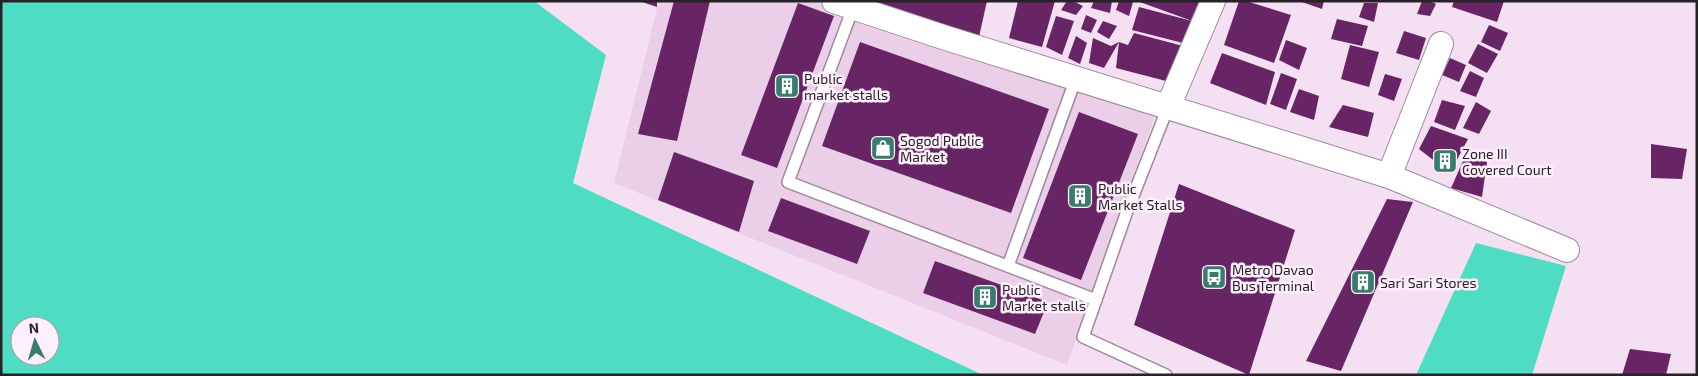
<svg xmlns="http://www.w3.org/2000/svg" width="1698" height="376" viewBox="0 0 1698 376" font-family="'Exo 2',sans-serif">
  <rect width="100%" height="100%" fill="#f5dff3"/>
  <path fill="#ebcfe8" d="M659,1H811L1156,113L1067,365L614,183Z"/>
  <g fill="#4eddc3" fill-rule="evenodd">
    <path d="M1,1H534L606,55L573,183L983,375H1ZM20,326H50V356H20Z"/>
    <path d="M1476,243L1566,266L1532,375H1416Z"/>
  </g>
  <g fill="#682566">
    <path d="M642,1H657V7L642,2Z"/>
    <path d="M674,1H710L677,141L638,134Z"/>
    <path d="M879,1H987L979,37L878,4Z"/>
    <path d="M1018,1H1055L1042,47L1009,38Z"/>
    <path d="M1067,1H1073L1083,6L1076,15L1061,10Z"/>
    <path d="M1094,1H1112L1110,13L1091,8Z"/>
    <path d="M1119,1L1133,2L1129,16L1116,10Z"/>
    <path d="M1137,1H1202L1195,22Z"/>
    <path d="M1239,1H1246L1291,15L1274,63L1224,45Z"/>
    <path d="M1299,1H1324L1322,9Z"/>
    <path d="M1422,1H1430L1436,4L1430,16L1417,14Z"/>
    <path d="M1454,1H1504L1497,22L1452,7Z"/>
    <path d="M798,3L834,16L777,168L741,155Z"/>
    <path d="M1364,3H1378L1374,22L1359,17Z"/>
    <path d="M1139,7L1192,21L1183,43L1132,30Z"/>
    <path d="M1086,15L1097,20L1091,33L1081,29Z"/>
    <path d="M1056,16L1074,21L1062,55L1046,47Z"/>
    <path d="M1337,19L1368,26L1362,46L1331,39Z"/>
    <path d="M1103,21L1117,26L1109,39L1097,32Z"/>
    <path d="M1489,25L1508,33L1500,51L1481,42Z"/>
    <path d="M1404,31L1426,38L1419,60L1396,53Z"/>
    <path d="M1134,33L1183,46L1166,81L1116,68L1119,42L1104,68L1089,63L1093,38L1111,46L1119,42L1128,45Z"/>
    <path d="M1076,36L1087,43L1080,64L1068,58Z"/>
    <path d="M1286,40L1307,48L1299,70L1279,60Z"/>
    <path d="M860,42L1049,109L1011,213L822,146Z"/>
    <path d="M1478,44L1498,54L1487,73L1468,63Z"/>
    <path d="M1350,45L1379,52L1369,87L1341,79Z"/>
    <path d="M1222,53L1275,72L1266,105L1210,83Z"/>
    <path d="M1450,58L1466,65L1459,82L1442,75Z"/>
    <path d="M1470,71L1484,78L1476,97L1460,91Z"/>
    <path d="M1281,73L1297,79L1286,110L1270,104Z"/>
    <path d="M1385,74L1402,79L1394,101L1378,95Z"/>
    <path d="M1299,89L1319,96L1314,120L1290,112Z"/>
    <path d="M1442,100L1465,106L1455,130L1434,122Z"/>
    <path d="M1476,102L1491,111L1479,134L1463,128Z"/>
    <path d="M1343,105L1374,113L1368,137L1329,127Z"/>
    <path d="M1079,112L1138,134L1081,280L1023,258Z"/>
    <path d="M1431,126L1468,139L1450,173L1419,149Z"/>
    <path d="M1651,144L1687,149L1682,179L1651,178Z"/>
    <path d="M674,152L754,181L739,232L658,200Z"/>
    <path d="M1467,152L1487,162L1482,197L1451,188Z"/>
    <path d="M1179,184L1295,230L1249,375L1134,325Z"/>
    <path d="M781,198L870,231L857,264L768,231Z"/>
    <path d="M1387,199L1413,202L1341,371L1306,361Z"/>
    <path d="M935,261L1048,302L1035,334L923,293Z"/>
    <path d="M1630,349L1671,354L1666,375H1622Z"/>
  </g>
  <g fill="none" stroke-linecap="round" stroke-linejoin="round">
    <defs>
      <g id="lane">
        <path d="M853,8L788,182L1096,300"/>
        <path d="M1008,266L1076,78"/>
        <path d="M1166,375L1083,337L1126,214L1168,107"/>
      </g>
      <g id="street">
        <path d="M834,1L946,38L1389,176L1567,250"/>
        <path d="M1168,107L1213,1"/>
        <path d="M1389,176L1441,44"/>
      </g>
    </defs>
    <use href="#lane" stroke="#9e899c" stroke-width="14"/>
    <use href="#street" stroke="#9e899c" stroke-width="26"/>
    <use href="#lane" stroke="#fff" stroke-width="11"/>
    <use href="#street" stroke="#fff" stroke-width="24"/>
  </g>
  <defs>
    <symbol id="building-square" viewBox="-11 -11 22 22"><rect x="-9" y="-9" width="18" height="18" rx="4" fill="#397c6e" stroke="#fdeffb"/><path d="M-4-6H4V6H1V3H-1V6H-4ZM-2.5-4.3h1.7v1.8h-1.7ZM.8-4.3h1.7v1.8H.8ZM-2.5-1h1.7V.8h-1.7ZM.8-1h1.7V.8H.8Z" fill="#fff"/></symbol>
    <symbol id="shop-square" viewBox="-11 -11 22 22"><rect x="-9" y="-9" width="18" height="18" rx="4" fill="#397c6e" stroke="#fdeffb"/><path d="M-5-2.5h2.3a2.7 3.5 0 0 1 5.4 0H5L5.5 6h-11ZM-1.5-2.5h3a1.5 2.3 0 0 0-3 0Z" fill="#fff"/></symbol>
    <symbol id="bus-square" viewBox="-11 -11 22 22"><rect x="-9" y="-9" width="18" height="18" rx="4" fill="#397c6e" stroke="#fdeffb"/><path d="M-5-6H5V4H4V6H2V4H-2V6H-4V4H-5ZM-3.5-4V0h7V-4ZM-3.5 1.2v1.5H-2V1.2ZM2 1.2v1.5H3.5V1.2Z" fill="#fff"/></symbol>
  </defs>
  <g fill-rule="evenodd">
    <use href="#building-square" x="773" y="72" width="28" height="28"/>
    <use href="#shop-square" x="869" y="134" width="28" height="28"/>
    <use href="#building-square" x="1431" y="147" width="28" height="28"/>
    <use href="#building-square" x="1066" y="182" width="28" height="28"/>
    <use href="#bus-square" x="1200" y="263" width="28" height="28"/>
    <use href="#building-square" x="1349" y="268" width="28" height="28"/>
    <use href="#building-square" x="971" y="283" width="28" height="28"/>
  </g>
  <g text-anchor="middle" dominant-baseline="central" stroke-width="5" stroke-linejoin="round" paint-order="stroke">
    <g font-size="14" fill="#292128" stroke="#fdeffb" text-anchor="start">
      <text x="804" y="78">Public<tspan x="804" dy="16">market stalls</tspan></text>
      <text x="900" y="140">Sogod Public<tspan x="900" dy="16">Market</tspan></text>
      <text x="1462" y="153">Zone III<tspan x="1462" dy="16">Covered Court</tspan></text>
      <text x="1098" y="188">Public<tspan x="1098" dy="16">Market Stalls</tspan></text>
      <text x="1232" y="269">Metro Davao<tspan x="1232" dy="16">Bus Terminal</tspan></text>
      <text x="1380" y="282">Sari Sari Stores</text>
      <text x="1002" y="289">Public<tspan x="1002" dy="16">Market stalls</tspan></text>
    </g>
  </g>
  <rect width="1698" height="376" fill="none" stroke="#292128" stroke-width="5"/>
  <g transform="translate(35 341) rotate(355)"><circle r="24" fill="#fdeffb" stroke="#a89da7"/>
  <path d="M0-4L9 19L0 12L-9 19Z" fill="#397c6e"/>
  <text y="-8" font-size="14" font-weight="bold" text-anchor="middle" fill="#292128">N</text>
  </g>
</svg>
